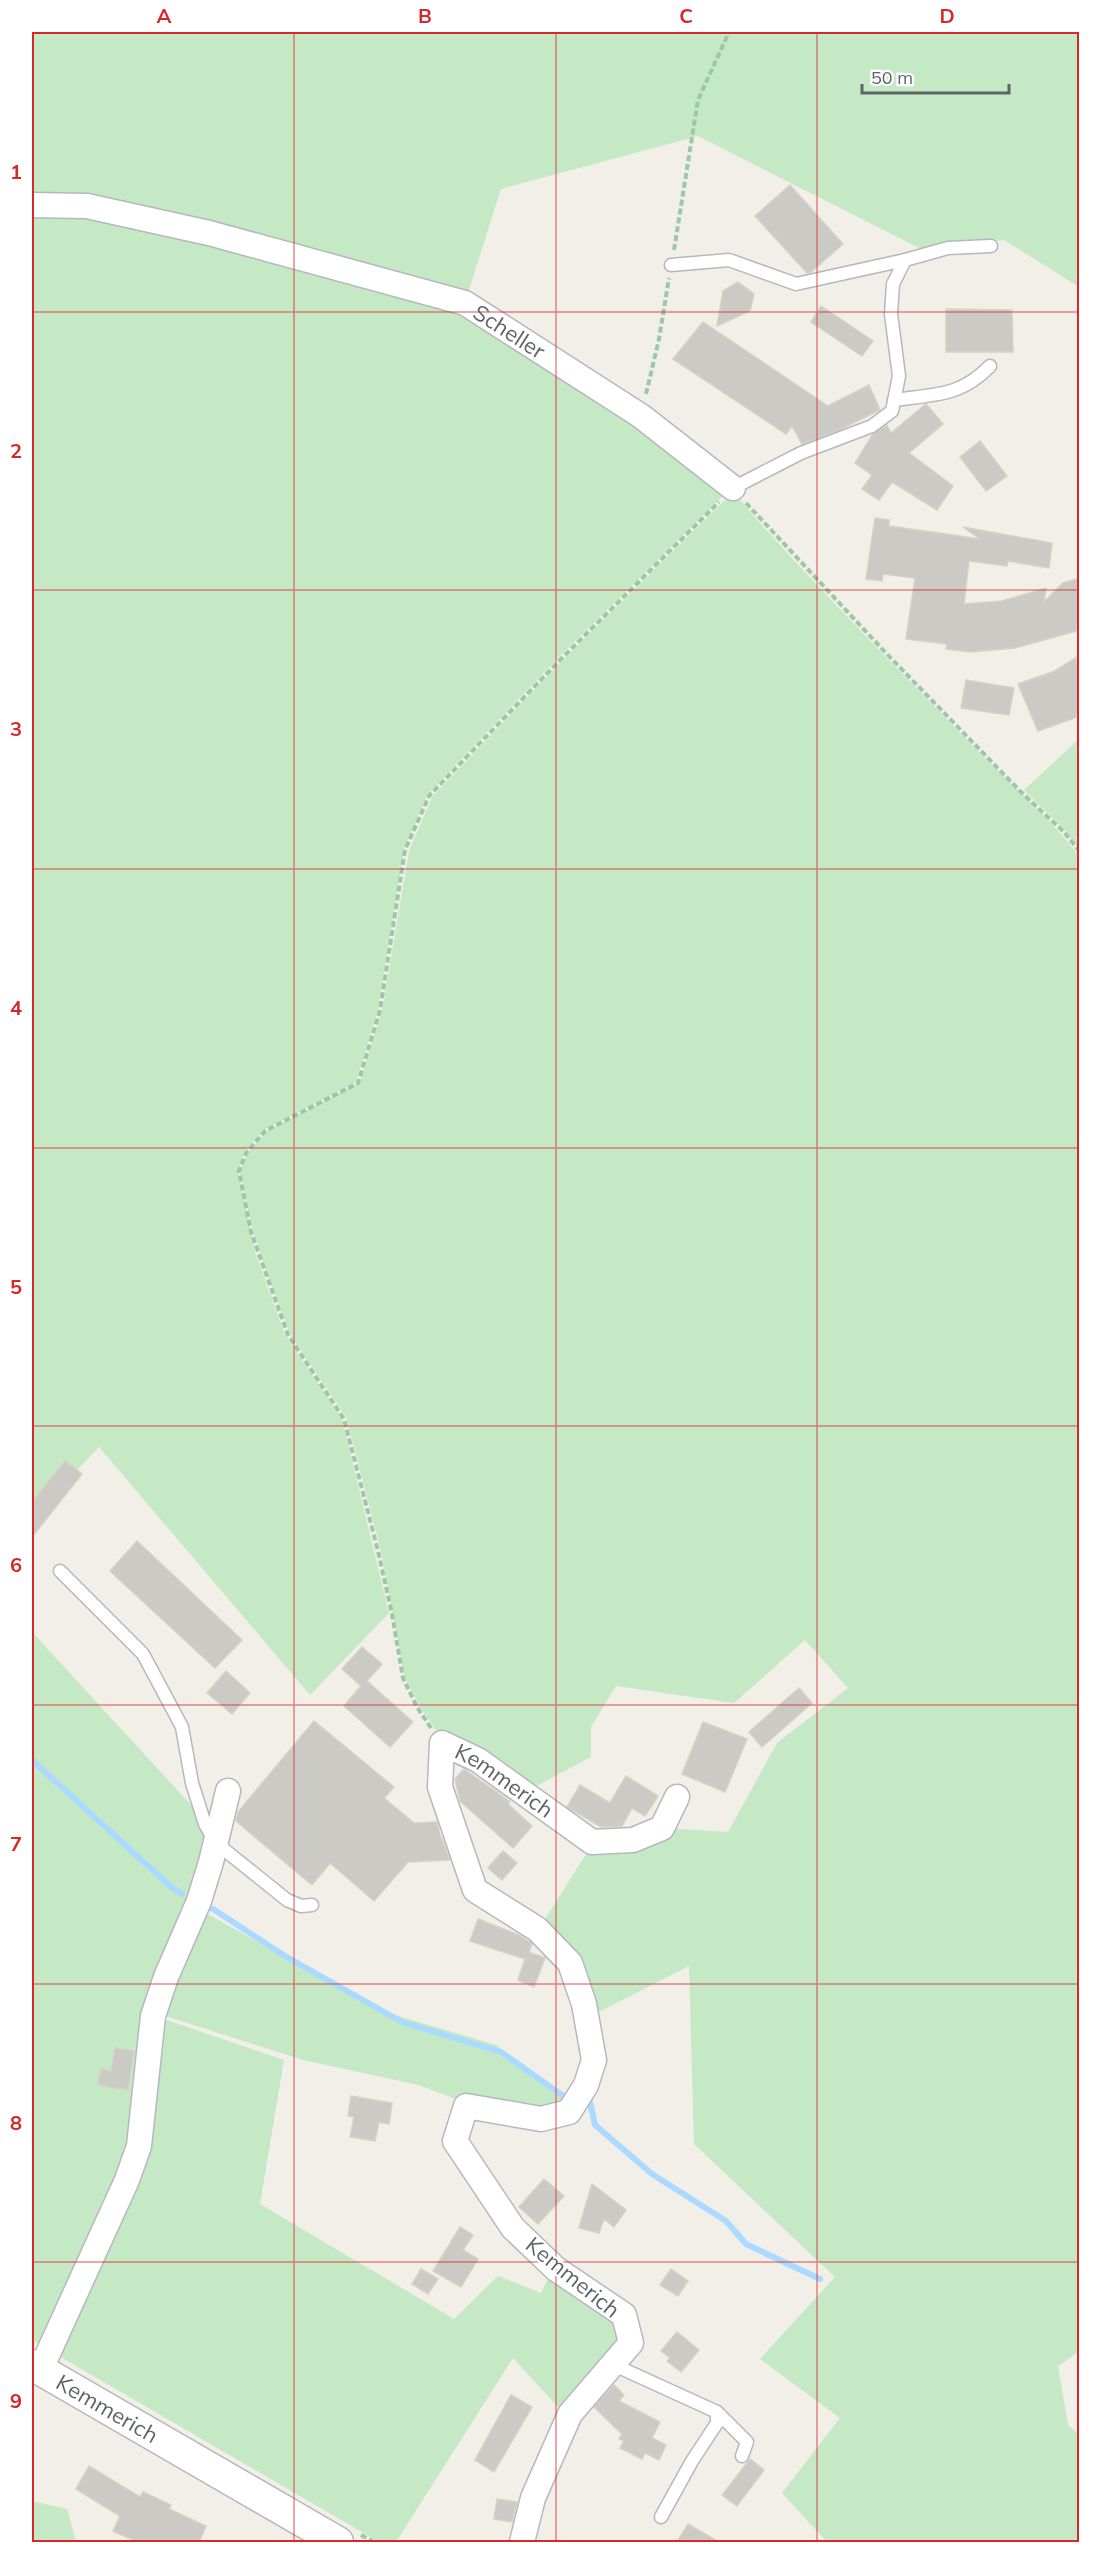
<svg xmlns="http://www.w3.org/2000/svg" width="1111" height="2574" viewBox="0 0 1111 2574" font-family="Mulish,sans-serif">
  <rect width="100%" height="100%" fill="#f1efe8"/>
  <g fill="#c5e8c5">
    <path d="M32,32H1079V287L1004,240L923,250L698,136L501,189L466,299L32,200Z"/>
    <path d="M81,214L463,306L731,488L557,659L427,795L404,849L378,1009L356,1082L265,1129L244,1152L238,1170L255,1252L285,1335L342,1419L389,1613L310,1695L99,1447L32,1517V215Z"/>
    <path d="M733,492C810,582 895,665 978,751C1012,786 1050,818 1079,856L1080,2351L1058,2366L1068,2425L1079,2434V2542H827L782,2493L840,2418L760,2359L835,2277L694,2144L689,1966L589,2017L544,1921L591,1846L666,1828L728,1832L777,1743L848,1688L805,1640L734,1703L616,1686L591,1727V1757L527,1791L443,1740L420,1707L405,1678L381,1551L346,1417L290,1334L268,1276L253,1231L240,1171L247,1154L267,1131L360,1082L382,1011L409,851L432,797L559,664Z"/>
    <path d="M1079,739V849L1065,830L1024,790Z"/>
    <path d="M32,1632L214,1830L180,1920L136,2145L47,2349L32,2340Z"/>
    <path d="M202,1911L385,2012L496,2045L573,2103L566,2109L466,2103L419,2085L303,2060L159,2014Z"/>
    <path d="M158,2017L284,2060L260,2204L454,2319L498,2276L541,2293L549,2277L609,2313L621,2344L609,2359L558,2407L513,2358L396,2542H379L52,2352L129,2182Z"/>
    <path d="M32,2501L67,2509L76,2542H32Z"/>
  </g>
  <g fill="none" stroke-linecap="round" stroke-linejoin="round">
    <g stroke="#aadaff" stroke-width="6">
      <path d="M32,1760L170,1886L182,1894"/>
      <path d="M213,1909L285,1956L402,2022L501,2052L566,2098"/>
      <path d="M590,2102L595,2125L652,2174L726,2221L746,2244L820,2279"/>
    </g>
  </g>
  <g fill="#cccac5" stroke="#d6d1c6" stroke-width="1.5">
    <path d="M790,185L843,244L811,272L807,273L755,216Z"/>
    <path d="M738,282L754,294L750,311L717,326L723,291Z"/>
    <path d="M821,306L873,341L862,356L811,322Z"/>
    <path d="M946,309L1012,310L1013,352H946Z"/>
    <path d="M703,322L828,406L869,385L880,410L839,430L802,444L792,426L786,434L673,359Z"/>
    <path d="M926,404L943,424L909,453L953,486L937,510L892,482L879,500L862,489L872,475L855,463L873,434L887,425L891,433Z"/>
    <path d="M980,441L1007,476L986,491L960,457Z"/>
    <path d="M875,518L889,520V526L980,539L963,527L1052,543L1049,568L1008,561L1007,566L969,561L964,604L1002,601L1046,588L1044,602L1063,583L1080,578V630L1015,648L970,652L946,649L947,644L906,639L915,578L883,574L882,581L866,579Z"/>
    <path d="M1080,655V716L1038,731L1018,684L1055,671Z"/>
    <path d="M966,680L1014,688L1009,715L961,708Z"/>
    <path d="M65,1461L82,1474L32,1537V1502Z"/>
    <path d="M137,1541L242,1640L215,1668L110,1571Z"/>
    <path d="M362,1647L382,1664L367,1681L413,1722L390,1747L344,1706L361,1686L342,1669Z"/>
    <path d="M226,1671L250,1693L232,1714L207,1693Z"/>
    <path d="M799,1688L812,1703L762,1747L749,1732Z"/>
    <path d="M314,1721L394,1787L384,1798L414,1823L437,1822L441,1839H442L450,1860L408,1862L374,1901L330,1863L312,1885L236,1821L238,1812Z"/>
    <path d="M703,1722L747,1739L725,1792L682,1774Z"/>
    <path d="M464,1769L497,1792L510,1802L508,1804L532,1826L513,1848L460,1801L455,1779Z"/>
    <path d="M626,1776L658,1796L645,1816L632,1808L622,1826L601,1827L567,1807L580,1785L610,1803Z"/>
    <path d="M503,1851L517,1863L502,1880L488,1868Z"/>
    <path d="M478,1919L521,1936L532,1944L529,1952L545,1958L534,1987L518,1980L525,1959L470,1941Z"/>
    <path d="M115,2048L134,2051L128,2090L98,2085L101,2069L111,2071Z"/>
    <path d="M351,2096L392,2103L389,2124L379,2122L375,2141L350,2137L354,2117L348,2116Z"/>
    <path d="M544,2179L564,2196L538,2224L519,2207Z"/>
    <path d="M592,2184L626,2210L614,2227L604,2219L599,2233L579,2228Z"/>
    <path d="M460,2227L473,2235L463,2250L478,2259L461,2287L433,2271Z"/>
    <path d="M421,2269L438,2279L428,2294L412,2284Z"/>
    <path d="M671,2269L688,2281L678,2296L660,2285Z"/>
    <path d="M677,2332L699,2350L681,2372L667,2361L670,2358L661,2351Z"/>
    <path d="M614,2385L624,2395L619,2401L660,2422L652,2438L666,2445L659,2460L645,2453L642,2459L620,2448L624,2441L619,2439L622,2434L594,2407Z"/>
    <path d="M511,2395L532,2407L494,2472L475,2460Z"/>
    <path d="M750,2459L764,2470L737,2506L722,2495Z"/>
    <path d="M89,2466L140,2497L143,2492L171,2505L169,2509L206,2526L199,2542H138L113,2531L120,2516L76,2489Z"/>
    <path d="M497,2499L517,2502L512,2522L494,2519Z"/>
    <path d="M688,2524L719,2542H677Z"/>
  </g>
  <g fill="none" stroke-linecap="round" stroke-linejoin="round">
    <defs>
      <g id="service">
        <path d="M671,265L729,260L796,284L905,260"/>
        <path d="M894,400C935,394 960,397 990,366"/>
        <path d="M733,488L801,453L872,426L892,411L899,376L891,314L893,284L905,260L948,248L991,246"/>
        <path d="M60,1571L143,1654L182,1727L192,1783L205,1824L216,1843L287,1900L301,1906L312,1905"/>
        <path d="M614,2365L717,2412L747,2442L742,2456"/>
        <path d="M661,2517L692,2461L717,2423V2412"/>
      </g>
      <g id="minor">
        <path id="s1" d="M32,205L87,206L209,233L465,303L641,416L733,488"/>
        <path d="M40,2371L127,2180L139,2146L153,2016L166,1977L199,1901L211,1862L228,1791"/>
        <path id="s2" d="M522,2542L533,2498L570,2414L631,2343L624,2315L556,2269L513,2228L455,2141L466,2106L541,2119L569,2112L586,2085L594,2060L584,2004L570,1963L537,1929L475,1890L440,1787L442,1743L478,1760L592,1842L633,1840L662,1828L677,1797"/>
      </g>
      <g id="tertiary">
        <path id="s3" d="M32,2365L338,2542"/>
      </g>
    </defs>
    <use href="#service" stroke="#b5b8bc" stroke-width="15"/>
    <use href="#minor" stroke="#b5b8bc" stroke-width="27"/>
    <use href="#tertiary" stroke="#b5b8bc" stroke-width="33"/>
    <g stroke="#9cc7a9" stroke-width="4" stroke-dasharray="6 3" stroke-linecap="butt">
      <path d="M674,250L698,100L729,32"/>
      <path d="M646,394L659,339L669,278"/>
      <path d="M746,503L885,652L1020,791L1064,832L1080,852"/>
      <path d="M431,1728L417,1707L403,1678L392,1614L378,1551L344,1419L288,1335L251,1232L239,1171L246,1153L265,1131L358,1083L380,1010L405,850L429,796L558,662L719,502"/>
      <path d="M361,2535L374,2542"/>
    </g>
    <use href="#service" stroke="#fff" stroke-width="12"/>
    <use href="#minor" stroke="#fff" stroke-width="24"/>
    <use href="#tertiary" stroke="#fff" stroke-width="30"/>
  </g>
  <path fill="none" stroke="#d62828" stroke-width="1.5" stroke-opacity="0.55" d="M294,32V2542M556,32V2542M817,32V2542M32,312H1080M32,590H1080M32,869H1080M32,1148H1080M32,1426H1080M32,1705H1080M32,1984H1080M32,2262H1080"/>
  <g text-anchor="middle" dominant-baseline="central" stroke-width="4.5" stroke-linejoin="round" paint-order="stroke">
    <g font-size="22" fill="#5f6368" stroke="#fff">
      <text stroke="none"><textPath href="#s1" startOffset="498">Scheller</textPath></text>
      <text stroke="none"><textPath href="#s2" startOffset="1152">Kemmerich</textPath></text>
      <text transform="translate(573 2277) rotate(39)">Kemmerich</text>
      <text stroke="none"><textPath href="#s3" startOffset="87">Kemmerich</textPath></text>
    </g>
  </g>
  <rect width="1111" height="2574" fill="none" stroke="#ffffff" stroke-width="66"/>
  <path d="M862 84v9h147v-9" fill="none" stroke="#5f6368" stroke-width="3"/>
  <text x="871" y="84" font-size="18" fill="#5f6368" stroke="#ffffff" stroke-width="4.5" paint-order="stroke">50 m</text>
  <rect x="33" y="33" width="1045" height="2508" fill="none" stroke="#d62828" stroke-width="2"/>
  <g font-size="20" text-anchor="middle" font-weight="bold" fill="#d62828">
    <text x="164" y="23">A</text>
    <text x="425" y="23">B</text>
    <text x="686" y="23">C</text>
    <text x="947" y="23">D</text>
    <text x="16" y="179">1</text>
    <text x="16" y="458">2</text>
    <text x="16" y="736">3</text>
    <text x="16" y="1015">4</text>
    <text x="16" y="1294">5</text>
    <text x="16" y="1572">6</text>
    <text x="16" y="1851">7</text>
    <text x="16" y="2130">8</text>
    <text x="16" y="2408">9</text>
  </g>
</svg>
